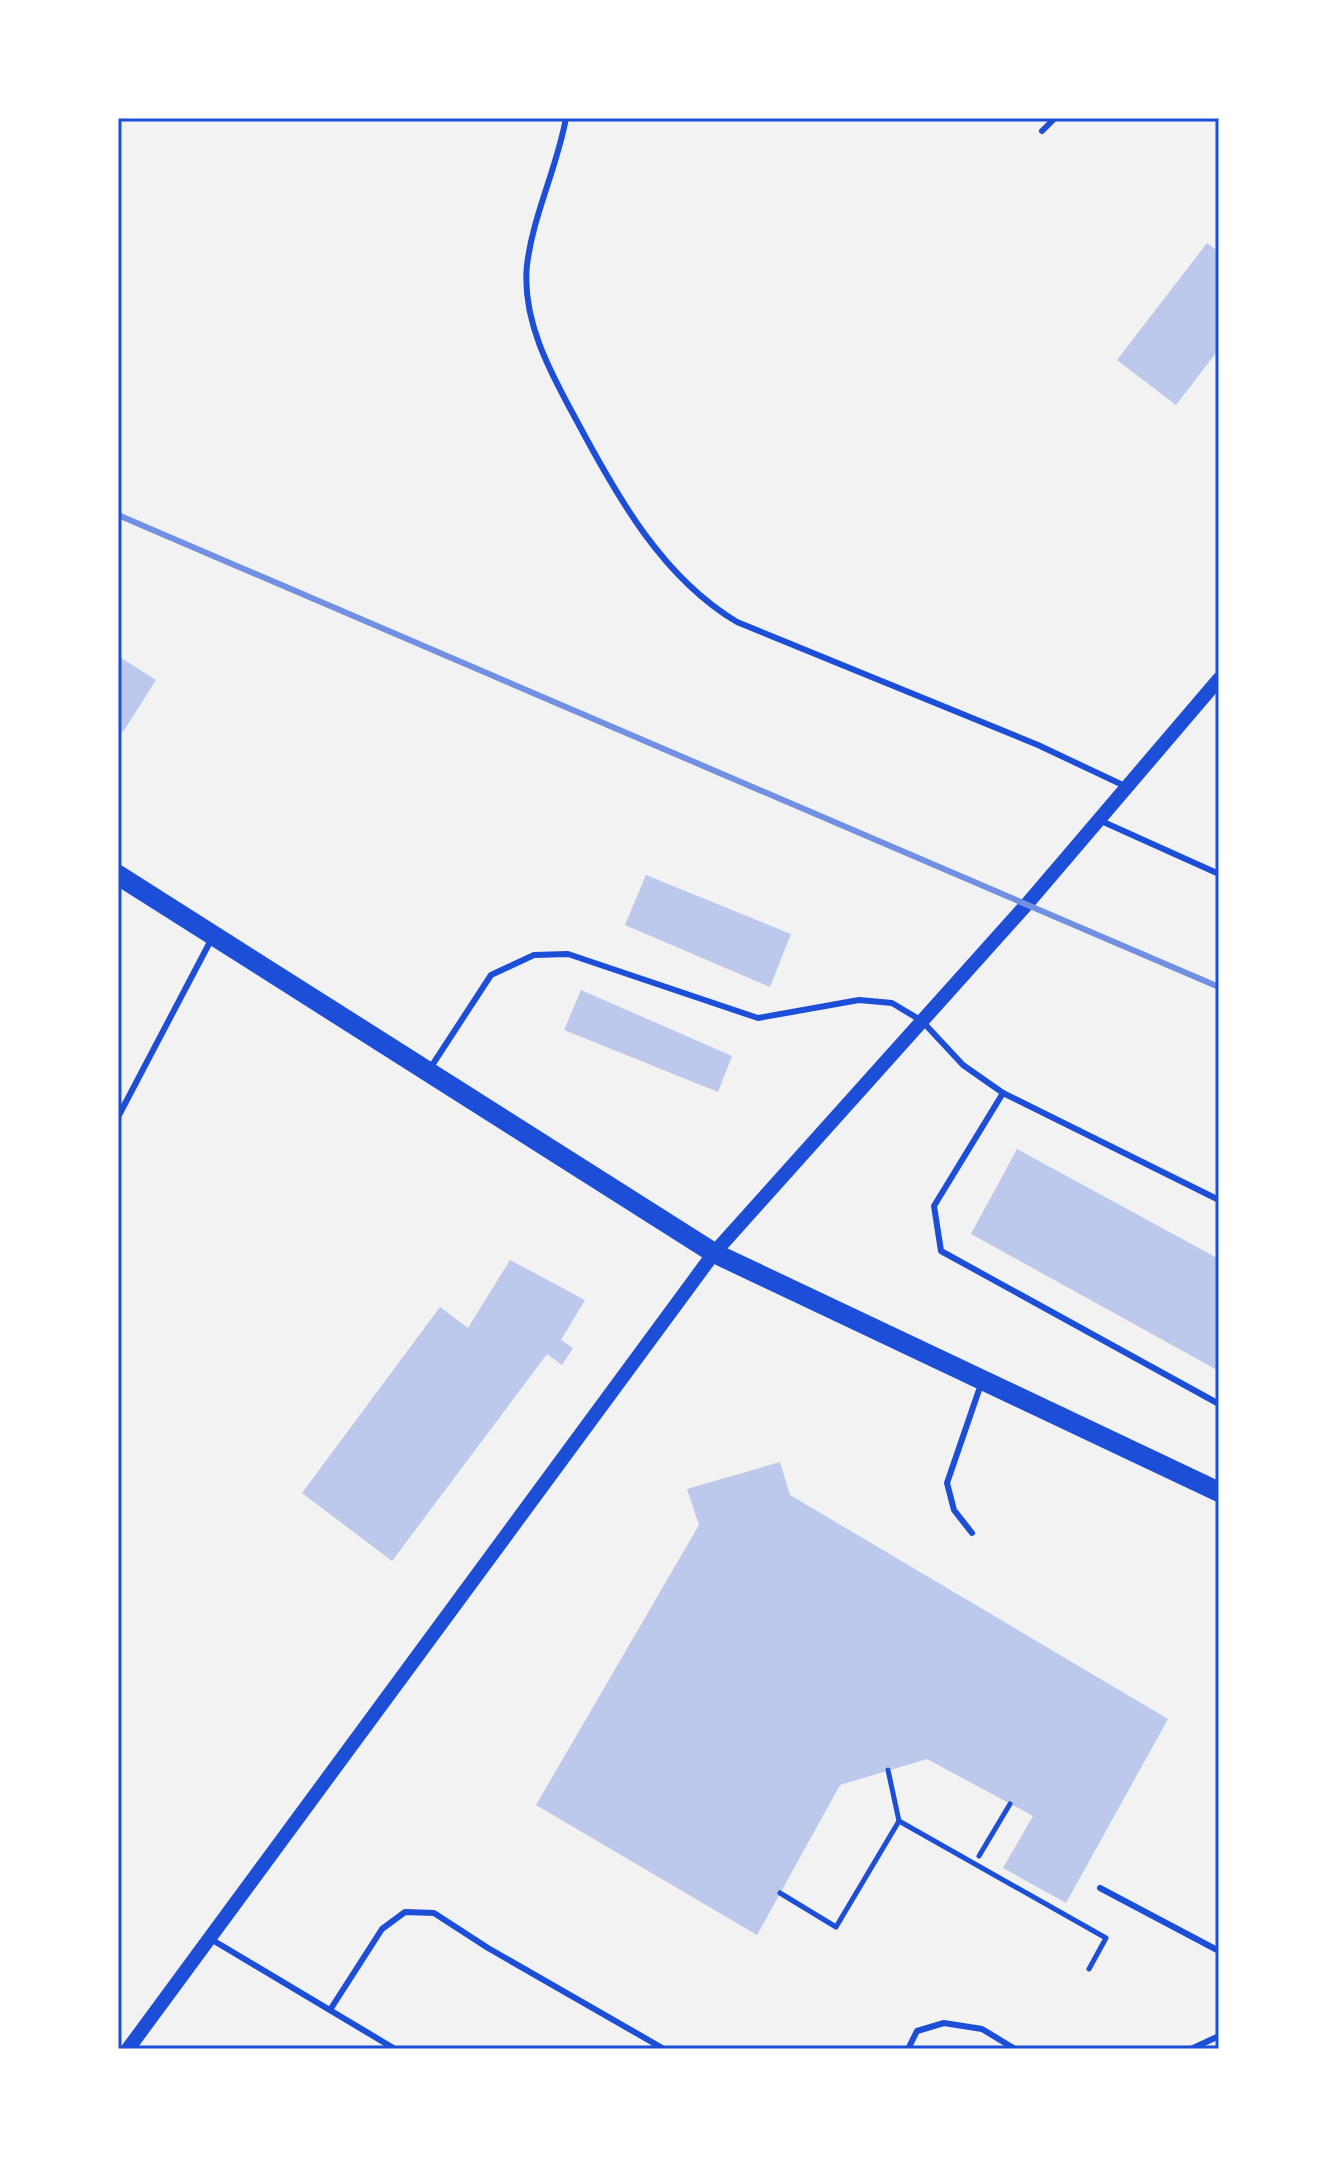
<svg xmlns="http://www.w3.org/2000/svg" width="1337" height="2167" viewBox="0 0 1337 2167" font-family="Manrope,sans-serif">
  <rect width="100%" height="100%" fill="#f2f2f2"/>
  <g fill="#bdc9ec">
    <path d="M1207,243L1219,252V349L1176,405L1117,360Z"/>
    <path d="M118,656L156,680L123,732L118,729Z"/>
    <path d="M646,875L791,934L770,987L625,925Z"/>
    <path d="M581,990L732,1056L718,1092L564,1030Z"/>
    <path d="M1017,1149L1219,1259V1371L971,1234Z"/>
    <path d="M510,1260L585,1300L561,1340L573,1348L562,1365L547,1354L392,1561L302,1493L440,1307L468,1328Z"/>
    <path d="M780,1462L790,1495L1168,1719L1066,1903L1003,1868L1033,1816L927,1759L840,1785L757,1935L536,1805L699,1525L687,1489Z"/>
  </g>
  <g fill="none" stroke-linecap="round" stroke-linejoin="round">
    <g stroke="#1d4ed8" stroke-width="5">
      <path d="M888,1770L899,1821"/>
      <path d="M979,1856L1010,1804"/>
      <path d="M780,1893L836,1927L899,1821L1106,1938L1089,1969"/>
    </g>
    <g stroke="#1d4ed8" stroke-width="6">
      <path d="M566,118C557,168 533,215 527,265C521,322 553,377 579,425C618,498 663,578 737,622L1038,745L1127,787"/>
      <path d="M1042,131L1055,118"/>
      <path d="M1099,820L1219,874"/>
      <path d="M429,1070L491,975L534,955L568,954L758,1018L859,1000L892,1003L922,1021L963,1065L1003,1093L1219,1200"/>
      <path d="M1003,1093L934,1206L941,1251L1219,1404"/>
      <path d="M118,1117L211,940"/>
      <path d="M972,1533L954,1510L947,1483L981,1384"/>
      <path d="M1100,1888L1219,1951"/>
      <path d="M209,1938L395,2049"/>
      <path d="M330,2010L382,1929L405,1912L434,1913L488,1948L664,2049"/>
      <path d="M908,2049L917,2031L944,2023L982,2029L1015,2049"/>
      <path d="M1191,2049L1219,2036"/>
    </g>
    <path stroke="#1d4ed8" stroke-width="14" d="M128,2049L714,1253L1027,904L1219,679"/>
    <path stroke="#1d4ed8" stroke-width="20" d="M118,875L714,1253L1219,1492"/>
    <path stroke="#7290e2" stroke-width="6" d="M118,515L1219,987"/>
  </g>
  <rect width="1337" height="2167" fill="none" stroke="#ffffff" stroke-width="240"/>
  <rect x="120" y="120" width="1097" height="1927" fill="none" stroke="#1d4ed8" stroke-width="3"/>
</svg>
